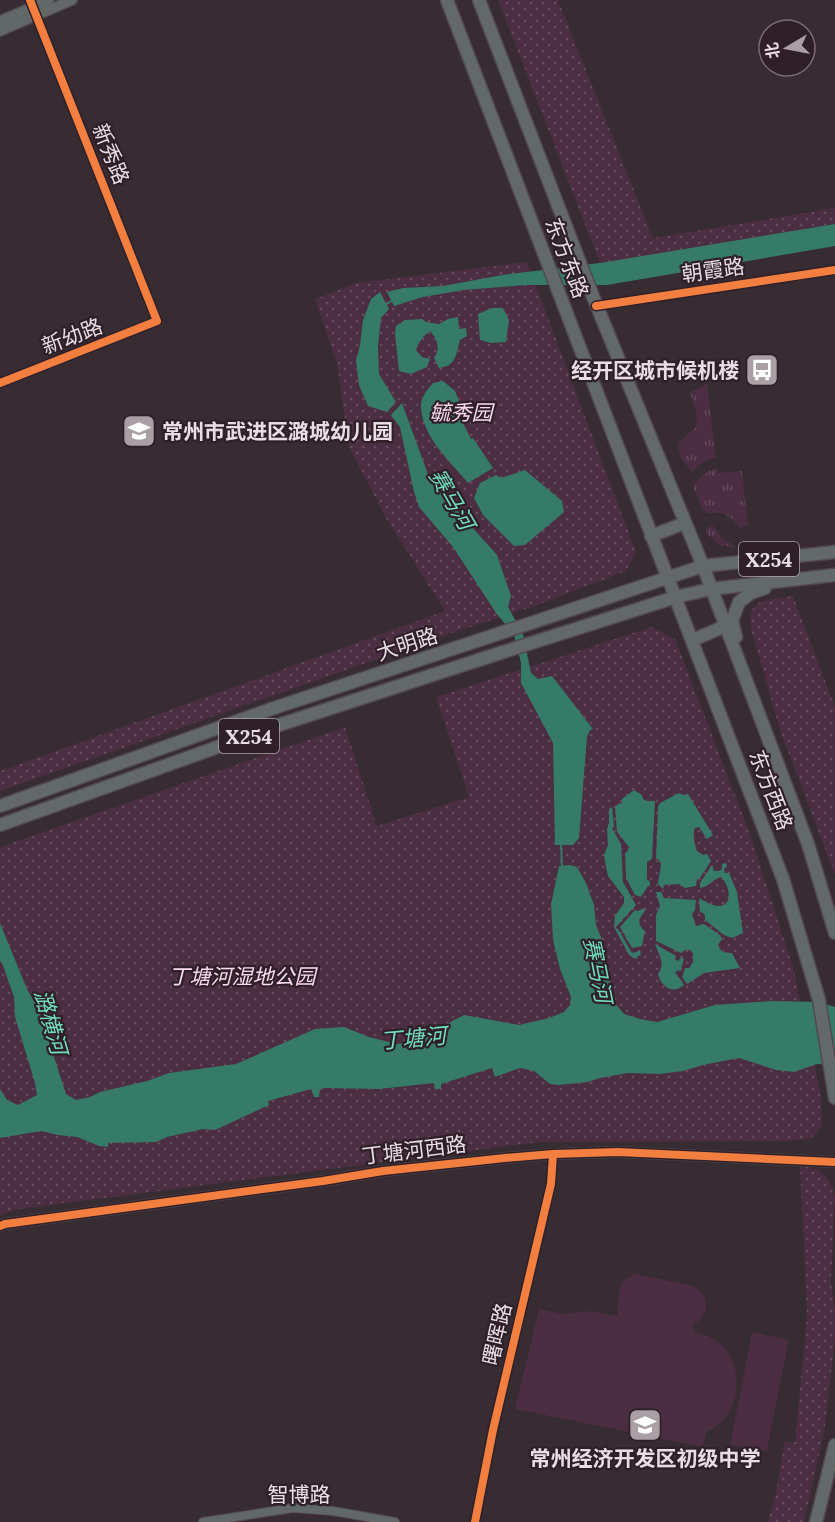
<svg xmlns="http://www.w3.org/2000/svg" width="835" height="1522" viewBox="0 0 835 1522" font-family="Lora,'Noto Sans SC',serif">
  <defs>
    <pattern id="grass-tufts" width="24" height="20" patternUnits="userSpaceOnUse" patternTransform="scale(1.5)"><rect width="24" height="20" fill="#4b2e41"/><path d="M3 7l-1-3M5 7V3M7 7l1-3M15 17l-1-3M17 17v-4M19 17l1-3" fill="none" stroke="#654c5c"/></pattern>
    <pattern id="park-dots" width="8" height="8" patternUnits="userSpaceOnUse" patternTransform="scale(1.5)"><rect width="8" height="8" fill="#4b2e41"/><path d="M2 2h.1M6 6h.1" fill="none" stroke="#654c5c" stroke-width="1.8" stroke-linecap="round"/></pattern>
  </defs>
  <rect width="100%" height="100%" fill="#362c32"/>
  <g fill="url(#grass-tufts)">
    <path d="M707,384L716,458C705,460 700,464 693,472C684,463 678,456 678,443L696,427L697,416L690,392Z"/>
    <path d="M717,468L718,473L742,471L748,525L740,528C735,523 728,513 720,513C715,512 711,515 706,512C697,507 701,497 694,491L693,485C700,477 707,470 717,468Z"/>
    <path d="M709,525L713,526L722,538L732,544L733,547L719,545L706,533V528Z"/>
  </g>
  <g fill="url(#park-dots)">
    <path d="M498,0H558L653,238L835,208V224L600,263Z"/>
    <path d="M527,262L636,552L626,571L537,605L452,633L0,791V771L445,611L386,518L349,447L337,363L315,299L357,283Z"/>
    <path d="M793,596L835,707V875L780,730L751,629C745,597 769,600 793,596Z"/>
    <path d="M652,627L675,639L750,834L793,967L821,1096L822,1126L812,1138L792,1141L540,1142L19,1209L0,1215V847L345,727L377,826L469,797L436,697Z"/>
    <path d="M800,1165L818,1170L829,1180L835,1197L831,1283L835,1309V1339L825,1428L804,1522H768L776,1492L785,1441L795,1443L807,1315Z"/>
  </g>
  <g fill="#4b2e41">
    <path d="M637,1274L693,1286C710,1295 711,1314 694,1324L693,1331C702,1334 711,1336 718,1342C739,1358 743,1394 727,1415C722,1423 714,1428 706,1433L703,1447L515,1409L539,1309L563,1314L591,1311L617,1316C621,1299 612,1279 637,1274Z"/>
    <path d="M752,1332L789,1340L767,1451L730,1445Z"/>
  </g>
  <g fill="#367a68">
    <path d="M835,224V246L607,285H525L464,290L423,297L394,306L387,292L403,288L443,286L502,275L600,263Z"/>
    <path d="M380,292L389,309L381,318L378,346L379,374L396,402L387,412L368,406L359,385L356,361L360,345L363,320L371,299Z"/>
    <path d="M492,308H503L509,320L506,342L491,343L480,340L478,314Z"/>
    <path d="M458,317L459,329L466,328L467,336L460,340C456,355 456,366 439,368L434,358C441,349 437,338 430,331C423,336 419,342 416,350L422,357L430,359L427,367L411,374L399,371L395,334L396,326L405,320L422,319L426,322L439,324L448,319Z"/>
    <path d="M443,381L455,391L459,401L457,409L461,419L471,439L473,438L493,468L468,483C450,461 423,438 421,408C420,398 427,390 433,383Z"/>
    <path d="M402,403L430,480L497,555L511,596L508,607L523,634L531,673L538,679L552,676L593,729L590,730L587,737L579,838L573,845H555L553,743L521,683V663L514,635L496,613L453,547L419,507L414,492L400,427L391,415Z"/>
    <path d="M525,470L562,501L564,512L525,545L514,546L483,515L474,498L480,483L496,475L501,478Z"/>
    <path d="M634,790L642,795L643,799L646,801H655L652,859L647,862V879L650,882V886H648L641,897L635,895L626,878L625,853L627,852L629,847L617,832L615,807L618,804L622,803V799Z"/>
    <path d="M679,793L683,795L688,794L713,835L707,839L699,827L695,828C692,834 695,845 697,851L703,855L707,854L711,861L700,878L697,879L696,886L685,888L679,884C673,885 669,884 664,885L663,889L658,884L661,864L658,859H656L658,807L660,803Z"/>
    <path d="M612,807L614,827L612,828L621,844L623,882L636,905L615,928L618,929L632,953L640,951L641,955L638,956L636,959L629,955L614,927L615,916L624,903V897L608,876L606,867L604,855L608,845L607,829L609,824V809Z"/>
    <path d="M726,863L727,866L724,869L725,873H729L737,892L743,933L732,938L724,935L705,920V916L703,913L700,912L699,898C705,901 710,905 717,906C735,907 729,884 721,877C713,879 709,887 700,888V883L712,865L714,871H719L722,869V864Z"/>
    <path d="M570,865L577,867L586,883L594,905L596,925L603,942L613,1001L624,1014L640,1019L657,1022L715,1005L771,1001L819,1002L835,1007V1065L817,1064L794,1072L776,1070L739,1058L703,1065L683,1071L660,1074L628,1073L600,1078L588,1082L559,1085L550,1084L534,1071L520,1068L495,1077L492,1068L441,1084V1088L435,1090L434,1083L379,1089L326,1088L320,1089L319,1097H314L311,1089L268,1101L269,1105L215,1130L203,1129L167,1137L156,1142L108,1143V1147L99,1146L77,1137L58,1135L41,1131L0,1138V1089L7,1100L18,1105L37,1095L35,1083L15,1017L14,997L2,963L0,961V923L27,989L38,1008L66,1094L76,1100L90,1097L100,1092L147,1081L169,1073L236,1064L315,1029L344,1027L369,1037L397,1044L419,1040L438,1030L454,1020L464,1015L519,1025L549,1018L564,1012L570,1005L571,997L560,969L553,940L551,904L559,866Z"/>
    <path d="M656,892H661L664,898L696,900L695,910L692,914L696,926L704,924L720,935L722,939L718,945L722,952L732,953L740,968L704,973L687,984L682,977L685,968H689L693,962V953L690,950H685L681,953L656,941V915L660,906Z"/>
    <path d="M644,908L645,911C639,918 636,924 645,931L642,946L632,948L620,927L635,910L638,911Z"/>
    <path d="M655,944L676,956L675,959L678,961L682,957L684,959L680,972L679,970L675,972L684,985C673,995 661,987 658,974C666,963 659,956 655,944Z"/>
  </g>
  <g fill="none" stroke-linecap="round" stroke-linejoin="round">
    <g stroke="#367a68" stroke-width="2">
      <path d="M384,306L394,299"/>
      <path d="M561,843L562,867"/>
    </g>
    <defs>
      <g id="minor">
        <path d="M596,306L835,270"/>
        <path d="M0,383L157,321L30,0"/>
        <path d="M203,1522L293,1508L333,1511L395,1522"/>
        <path d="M475,1522L493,1430L551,1184L553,1154"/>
      </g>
      <g id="tertiary">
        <path d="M0,21L49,0"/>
        <path d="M0,31L72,0"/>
        <path d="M0,1226L5,1224L323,1181L383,1171L505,1158L553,1154L618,1152L835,1162"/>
      </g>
      <g id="primary">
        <path d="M447,0L783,879L819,1000L835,1098"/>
        <path d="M479,0L592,294L703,566L808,844L835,933"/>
        <path d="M651,536L685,523"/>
        <path d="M736,637L732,621L739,602L751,593L765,588"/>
        <path d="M693,640L725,626"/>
        <path d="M0,806L274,708L703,566L835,552"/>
        <path d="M0,825L279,725L500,653L676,597L711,589L835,575"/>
        <path d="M816,1522L835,1445"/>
      </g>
    </defs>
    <use href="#minor" stroke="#52494e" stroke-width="10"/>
    <use href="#tertiary" stroke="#52494e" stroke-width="12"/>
    <use href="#primary" stroke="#52494e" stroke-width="15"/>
    <use href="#minor" stroke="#616867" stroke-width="8"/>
    <use href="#tertiary" stroke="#616867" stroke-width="9"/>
    <use href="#primary" stroke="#636868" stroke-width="12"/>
    <defs>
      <g id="cycleway">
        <path d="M596,306L835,270"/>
        <path d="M0,383L157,321L30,0"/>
        <path d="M0,1226L5,1224L323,1181L383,1171L505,1158L553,1154L618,1152L835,1162"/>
        <path d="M475,1522L493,1430L551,1184L553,1154"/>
      </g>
    </defs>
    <use href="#cycleway" stroke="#2f1f29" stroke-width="11"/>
    <use href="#cycleway" stroke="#f27e40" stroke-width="8"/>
  </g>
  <defs>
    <symbol id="bus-square" viewBox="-11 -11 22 22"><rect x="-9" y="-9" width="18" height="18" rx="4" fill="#aa9fa5" stroke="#2f1f29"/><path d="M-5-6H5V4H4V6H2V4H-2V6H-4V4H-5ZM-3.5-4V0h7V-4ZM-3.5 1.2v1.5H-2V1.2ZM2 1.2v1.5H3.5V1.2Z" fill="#fff"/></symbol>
    <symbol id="school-square" viewBox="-11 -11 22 22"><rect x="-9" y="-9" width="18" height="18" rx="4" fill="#aa9fa5" stroke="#2f1f29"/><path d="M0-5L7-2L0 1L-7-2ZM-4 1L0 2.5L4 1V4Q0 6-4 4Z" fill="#fff"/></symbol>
  </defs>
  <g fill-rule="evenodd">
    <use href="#bus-square" x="743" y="351" width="38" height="38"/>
    <use href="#school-square" x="120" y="412" width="38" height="38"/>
    <use href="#school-square" x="626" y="1406" width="38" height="38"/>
  </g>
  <g text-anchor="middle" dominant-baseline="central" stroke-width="4.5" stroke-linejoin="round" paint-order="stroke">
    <g fill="#2f1f29" stroke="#b0a4ab" stroke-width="1.5">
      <rect x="739" y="542" width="60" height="34" rx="4.5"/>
      <rect x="219" y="719" width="60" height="34" rx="4.5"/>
    </g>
    <g font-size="20" font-weight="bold" fill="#e8dde3">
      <text x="769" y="559">X254</text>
      <text x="249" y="736">X254</text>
    </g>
    <g font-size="21" fill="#e8dde3" stroke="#2f1f29">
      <text transform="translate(111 154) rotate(68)">新秀路</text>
      <text transform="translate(567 258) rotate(69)">东方东路</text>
      <text transform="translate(713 270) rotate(-8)">朝霞路</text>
      <text transform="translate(72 336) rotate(-21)">新幼路</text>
      <text transform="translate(407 644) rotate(-18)">大明路</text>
      <text transform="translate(771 790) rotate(69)">东方西路</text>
      <text transform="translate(414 1150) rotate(-7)">丁塘河西路</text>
      <text transform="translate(497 1334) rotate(-77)">曙晖路</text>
      <text x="299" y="1494">智博路</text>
    </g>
    <g font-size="21" font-weight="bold" fill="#e8dde3" stroke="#2f1f29" text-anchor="end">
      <text x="739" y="370">经开区城市候机楼</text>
      <text x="162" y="431" text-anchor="start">常州市武进区潞城幼儿园</text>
      <text x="645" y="1458" text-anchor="middle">常州经济开发区初级中学</text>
    </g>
    <g font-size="21" font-style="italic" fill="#f9d8ec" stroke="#2f1f29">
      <text x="461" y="412">毓秀园</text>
      <text x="242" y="976">丁塘河湿地公园</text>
    </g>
    <g font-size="22" font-style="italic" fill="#70debe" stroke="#2f1f29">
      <text transform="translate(452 499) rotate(60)">赛马河</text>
      <text transform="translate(598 970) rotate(79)">赛马河</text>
      <text transform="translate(51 1022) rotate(74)">潞横河</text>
      <text transform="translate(413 1038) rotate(-5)">丁塘河</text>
    </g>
  </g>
  <g transform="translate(787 48) rotate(260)"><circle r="28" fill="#2f1f29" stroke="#796b73" stroke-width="1.5"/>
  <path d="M0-4.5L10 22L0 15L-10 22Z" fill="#aa9fa5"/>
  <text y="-9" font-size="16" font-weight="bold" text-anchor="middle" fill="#e8dde3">北</text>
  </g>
</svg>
